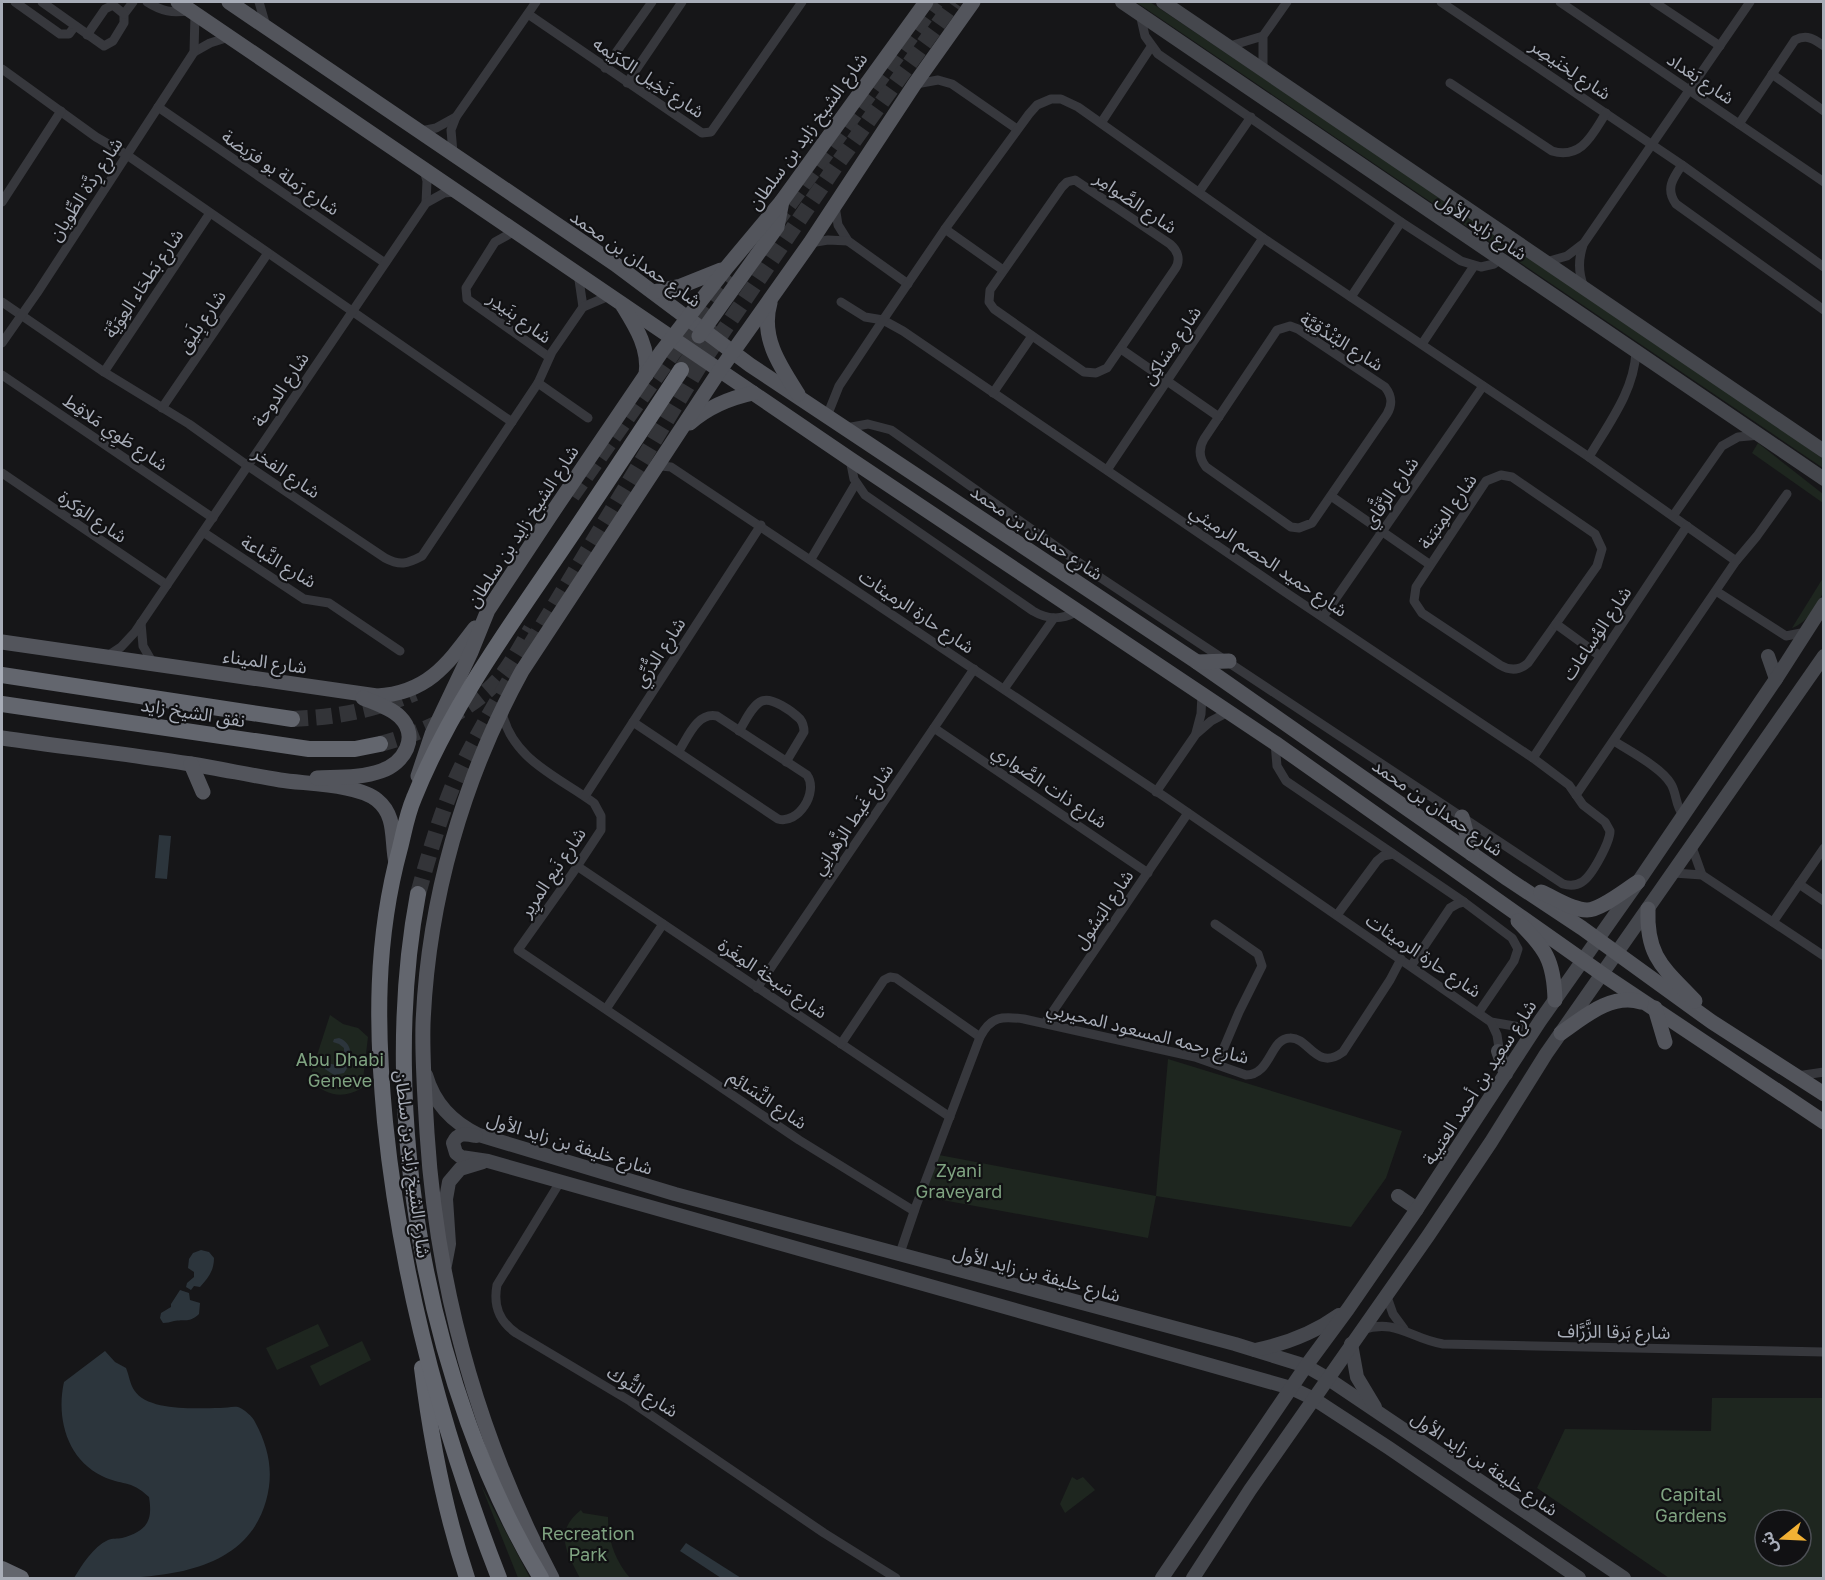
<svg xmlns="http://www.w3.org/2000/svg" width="1825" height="1580" viewBox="0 0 1825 1580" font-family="'Golos Text','Noto Sans Arabic',sans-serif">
  <rect width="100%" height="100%" fill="#161618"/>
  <g fill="#1e261f" fill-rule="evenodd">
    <path d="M1136,2H1150L1719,384L1823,459V468Z"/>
    <path d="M1758,443L1823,494V503L1752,453Z"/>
    <path d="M1823,578C1823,582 1824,588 1823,592C1818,607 1806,623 1792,628Z"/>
    <path d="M330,1015L343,1024L358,1028L368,1037L362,1088C342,1100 326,1095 309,1080Z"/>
    <path d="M1168,1059L1402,1131L1386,1178L1351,1227L1156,1196L1148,1238L921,1196L939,1155L1156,1196Z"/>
    <path d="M318,1324L329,1346L277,1370L266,1348Z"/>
    <path d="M362,1341L371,1360L320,1386L310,1366Z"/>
    <path d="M1712,1398H1823V1578H1669L1537,1488L1565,1429L1711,1431ZM1765,1520H1801V1556H1765Z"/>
    <path d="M1072,1477L1077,1480L1083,1477L1095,1490L1065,1513L1060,1504Z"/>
    <path d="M481,1485L530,1578H518Z"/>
    <path d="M581,1510L583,1513L608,1517C608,1541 615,1560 630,1578H580C567,1553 553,1532 581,1510Z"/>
  </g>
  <g fill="#2c353c">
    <path d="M159,835L171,836L167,879L155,878Z"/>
    <path d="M339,1038C354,1043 353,1062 344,1073L334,1075L325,1069L327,1063L336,1065L344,1059V1048L339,1044L333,1042L334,1039Z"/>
    <path d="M201,1250L209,1252L214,1258C214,1271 208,1278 200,1287L194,1286L191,1290L186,1287L187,1283L194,1277V1272L188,1268L189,1259L193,1253Z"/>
    <path d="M180,1290L189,1293L190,1300L200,1303L199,1314C190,1323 184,1319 174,1321C170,1322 167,1323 163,1323L160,1318L161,1313L171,1307V1304Z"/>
    <path d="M105,1351L115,1362L126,1368C129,1375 130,1384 134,1390C148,1412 197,1408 220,1408C226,1408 233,1406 238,1407C244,1409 253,1417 255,1422C269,1448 274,1473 266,1501C244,1580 145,1579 74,1578C82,1565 93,1547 108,1540C112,1538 118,1539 122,1538C147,1531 153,1521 149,1497C130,1479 122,1486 102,1476C67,1459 56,1418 64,1382Z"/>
    <path d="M686,1543L741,1578H721L680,1551Z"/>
  </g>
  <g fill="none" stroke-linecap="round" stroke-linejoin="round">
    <g stroke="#333438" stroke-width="16" stroke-dasharray="16 8" stroke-linecap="butt">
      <path d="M775,224L936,2"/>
      <path d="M681,370L713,324"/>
      <path d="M572,496L673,353L733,278"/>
      <path d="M530,646L698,368L835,167L954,2"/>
      <path d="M292,719C338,717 371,711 415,693"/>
      <path d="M380,744C422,733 468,713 498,680C511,665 521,646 531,629"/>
      <path d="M418,894C428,858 438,823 452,788C469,748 492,710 514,673"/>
    </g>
    <g stroke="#37383d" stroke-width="9">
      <path d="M15,2L60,34H69L75,26"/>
      <path d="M42,2L104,46L113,41L124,23V14L133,2"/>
      <path d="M147,2C161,11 173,14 190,10"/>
      <path d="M259,2L266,26"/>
      <path d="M1441,2L1682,165L1824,267"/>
      <path d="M1560,2L1824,182"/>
      <path d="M1654,2L1720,46"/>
      <path d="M528,14L702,133L711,132L802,2"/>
      <path d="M1140,14L1145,36L1158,54L1401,222L1461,261L1481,267L1494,264L1500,259"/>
      <path d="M87,35L105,9L113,5L124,14"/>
      <path d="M1230,46L1263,36"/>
      <path d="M194,52L210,43L229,37"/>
      <path d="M605,68L652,2"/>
      <path d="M2,69L96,137L127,155L512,422"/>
      <path d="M1263,69V36L1287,2"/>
      <path d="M1772,74L1824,111"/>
      <path d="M627,83L682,2"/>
      <path d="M1450,83L1552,151C1582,160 1593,133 1606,113"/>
      <path d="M916,84L938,80L952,84L1017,129"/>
      <path d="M158,107L385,263"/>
      <path d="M1101,123L1151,47"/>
      <path d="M1739,124L1795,40C1807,34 1814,39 1824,46"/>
      <path d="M421,131L436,128L456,117"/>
      <path d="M453,153L451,130L456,117L536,2"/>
      <path d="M1682,165C1673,178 1665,189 1676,204L1824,310"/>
      <path d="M424,170L427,181L426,203"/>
      <path d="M1075,180L1170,244C1178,251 1181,260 1175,269L1107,368L1096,373L1084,372L994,309L989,302L990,290L1062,187L1067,182Z"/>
      <path d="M1199,192L1251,117"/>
      <path d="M2,202L61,111"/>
      <path d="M835,206L838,225L848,241L908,284"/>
      <path d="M945,229L1003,270"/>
      <path d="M515,231L495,242L466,288L467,299L549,357"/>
      <path d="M810,243L828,240L848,241"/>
      <path d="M1583,245C1578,260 1578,273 1584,287"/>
      <path d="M1546,262L1567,256L1584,243L1750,2"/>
      <path d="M578,273L583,307"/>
      <path d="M1351,297L1401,222"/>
      <path d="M2,302L104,372L189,424L248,466L385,558C400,566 407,564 422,556L538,383L552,352L583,307L611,295"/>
      <path d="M841,302L865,317L883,320L903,331L1288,594L1533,758L1569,785L1583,805L1605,822L1610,831C1610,842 1592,876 1582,882C1576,886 1570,886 1563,884L1098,576L891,430L868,424L846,428"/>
      <path d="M1290,326L1298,329L1385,387C1392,396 1393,404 1387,414L1312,523L1299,528L1291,527L1206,467C1199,458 1198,449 1204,439L1277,330Z"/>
      <path d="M2,343L37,293L194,52L195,14"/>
      <path d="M1422,344L1474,266"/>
      <path d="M1121,349L1219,417"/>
      <path d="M104,372L210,213"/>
      <path d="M2,375L213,518"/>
      <path d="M538,383L588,418"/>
      <path d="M993,393L1032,336"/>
      <path d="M162,408L268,253"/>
      <path d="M827,416L839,386L883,320L945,229L1029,114L1037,105L1051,99H1061L1078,107L1263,238L1589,457L1736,561"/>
      <path d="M1589,457C1609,423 1634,391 1636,352"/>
      <path d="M850,459L854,479L865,495L1033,611C1048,620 1061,620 1076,612"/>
      <path d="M656,468L661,466L671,467L1165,797L1491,1022L1520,1027"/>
      <path d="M1107,470L1263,238"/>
      <path d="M2,473L167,585"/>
      <path d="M1501,475L1512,477L1595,534L1602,549L1597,566L1528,663C1519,671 1510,671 1500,665L1422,613L1414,601L1416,587L1486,481Z"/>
      <path d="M1331,496L1429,564"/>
      <path d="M1673,516L1722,446L1738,437L1760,435"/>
      <path d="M203,532L304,599L329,603L400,651"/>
      <path d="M811,559L856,483"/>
      <path d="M1716,591L1786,636L1806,632"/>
      <path d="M1323,617L1483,386"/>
      <path d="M141,623L143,646L154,665"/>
      <path d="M1556,624L1600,656"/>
      <path d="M106,657L121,647L135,632L426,203L444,193L455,192"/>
      <path d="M1004,689L1054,618"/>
      <path d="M502,712C512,760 559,777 594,803L601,816V830L572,874L518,950L799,1140L914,1211"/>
      <path d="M633,722L778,819C798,825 819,792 807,775L717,716C697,712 688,737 679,751"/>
      <path d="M934,728L1148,873"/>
      <path d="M739,731C745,722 752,705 762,701C772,697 792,711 800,719C803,723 804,727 804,732L786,762"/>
      <path d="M1196,733L1201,714L1202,694"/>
      <path d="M1614,741C1631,752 1662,768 1671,784C1677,794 1675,805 1683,815"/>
      <path d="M1275,743L1277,766L1286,781L1464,902L1512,938L1518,949L1514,961L1479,1012"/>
      <path d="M1533,758L1687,526"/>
      <path d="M1156,792L1196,734L1211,721L1228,712"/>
      <path d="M1576,795L1736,561L1757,536L1787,494"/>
      <path d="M585,796L761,525"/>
      <path d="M1692,847L1702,875"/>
      <path d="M577,866L950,1117"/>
      <path d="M1674,873L1702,875L1824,956"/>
      <path d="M1799,884L1824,901"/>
      <path d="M1337,915L1377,861L1383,856L1393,854"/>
      <path d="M1773,922L1824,848"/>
      <path d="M1215,924L1258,954L1262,966L1239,1012L1217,1064"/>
      <path d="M1411,966L1450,908L1457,904L1464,902"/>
      <path d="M757,988L974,669"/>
      <path d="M606,1009L663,924"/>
      <path d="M1491,1022L1497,1035L1499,1048"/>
      <path d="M1045,1023L1188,813"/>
      <path d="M841,1044L884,980L890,977L896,978L980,1037"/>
      <path d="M1797,1076L1824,1072"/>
      <path d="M560,1182L497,1285C493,1306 499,1321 516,1333L630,1401L824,1533L896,1578"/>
      <path d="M899,1256L916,1206L980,1037C991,1016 1002,1016 1024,1019L1195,1057L1246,1075C1271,1075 1270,1038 1290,1038C1309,1037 1316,1072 1343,1052L1390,980L1401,959"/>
      <path d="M1386,1294L1393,1314L1404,1329"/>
      <path d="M1362,1330C1396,1318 1411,1339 1443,1344L1824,1352"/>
    </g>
    <g stroke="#45474d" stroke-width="14">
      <path d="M1122,2L1824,479"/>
      <path d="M1163,2L1824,451"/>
      <path d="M1768,656L1776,679"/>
      <path d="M1498,1051L1506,1074"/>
      <path d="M426,1075C434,1103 453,1123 479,1135L675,1194L1235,1344L1306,1366L1327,1378L1624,1578"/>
      <path d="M476,1136C466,1134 458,1132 453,1143L456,1153L461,1157L488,1161L1291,1388L1314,1399L1389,1448L1579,1578"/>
      <path d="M1398,1196L1417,1209"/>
      <path d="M445,1265L449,1244L446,1199L449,1182L460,1169L483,1162"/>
      <path d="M1351,1344L1357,1377L1375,1407"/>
      <path d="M1255,1350C1285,1344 1314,1333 1339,1315"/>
      <path d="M1162,1578L1306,1366L1348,1309L1417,1209L1540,1021L1638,882L1776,679L1824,604"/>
      <path d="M1193,1578L1250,1490L1428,1236L1491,1142L1546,1054L1824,656"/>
    </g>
    <g stroke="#53555c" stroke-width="15">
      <path d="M178,2L850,459L1275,743L1602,974L1824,1122"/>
      <path d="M229,2L615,264L750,365L1197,662L1508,879L1582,928L1712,1022L1824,1094"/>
      <path d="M653,292L681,286L721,270"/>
      <path d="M770,303C760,337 780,366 798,394"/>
      <path d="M623,306C636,327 650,349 646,375"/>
      <path d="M699,336L777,227L782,201"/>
      <path d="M690,423C708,407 730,398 753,393"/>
      <path d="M2,642L377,696C427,693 447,665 475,628"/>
      <path d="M1197,662L1229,661"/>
      <path d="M2,738C64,747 128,754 191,764C221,769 250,775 280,780C305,784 359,784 377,800C397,816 391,840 396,863"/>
      <path d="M191,764L203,792"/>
      <path d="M418,776L432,734L471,652L488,610L550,516L662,351L727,267L782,201L926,2"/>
      <path d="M317,778C337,777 362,778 381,771C404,763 420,737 400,717C391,708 375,703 363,698"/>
      <path d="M1462,817L1472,854"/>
      <path d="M1541,892C1555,898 1572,910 1587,910C1601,910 1625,890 1638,882"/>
      <path d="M1648,909C1646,958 1665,969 1695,1001"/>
      <path d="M1518,921C1545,949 1554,959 1555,1000"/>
      <path d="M1655,1008L1665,1042"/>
      <path d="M1561,1033C1584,1017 1611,993 1641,1002"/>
      <path d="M552,1578C479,1439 437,1291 427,1133C425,1097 422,1061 423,1024C428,901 463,778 522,671L720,370L810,243L914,85L973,2"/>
    </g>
    <g stroke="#63666e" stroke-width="16">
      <path d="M2,675L292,719"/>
      <path d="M2,704L309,749H355L380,744"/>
      <path d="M418,894C377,1111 427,1389 541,1578"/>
      <path d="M422,1368C431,1440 444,1509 467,1578"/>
      <path d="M2,1569L21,1578"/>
      <path d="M499,1578C442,1432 401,1278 385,1122C376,1027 375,940 400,848C404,832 407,814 414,798C448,713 502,637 554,561C597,498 639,434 681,370"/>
    </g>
  </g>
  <g text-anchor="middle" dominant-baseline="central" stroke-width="4.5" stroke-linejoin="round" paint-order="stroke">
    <g font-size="18" fill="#a8adb8" stroke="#111113">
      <text transform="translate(1571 69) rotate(34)">شارع لِخنَيصِر</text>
      <text transform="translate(649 77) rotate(34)">شارع نَخِيل الكرَيمه</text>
      <text transform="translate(1701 78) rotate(34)">شارع بَغداد</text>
      <text transform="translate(807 131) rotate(-54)">شارع الشيخ زايد بن سلطان</text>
      <text transform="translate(281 172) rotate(34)">شارع رَملة بو فرَيضة</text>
      <text transform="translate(85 189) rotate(-57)">شارع رِدَّة الطِّويان</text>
      <text transform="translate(1136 202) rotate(34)">شارع الصَّوامِر</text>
      <text transform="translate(1482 226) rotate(34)">شارع زايد الأول</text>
      <text transform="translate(636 258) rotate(35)">شارع حمدان بن محمد</text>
      <text transform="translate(143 283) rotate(-56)">شارع بَطحَاء العِوَيَّة</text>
      <text transform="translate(520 317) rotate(36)">شارع بِنَيدِر</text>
      <text transform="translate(201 321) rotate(-56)">شارع بِلَيق</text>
      <text transform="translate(1342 341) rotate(32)">شارع البُنْدُقِيَّة</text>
      <text transform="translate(1171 345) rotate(-56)">شارع مِسَاكِن</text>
      <text transform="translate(280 389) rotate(-56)">شارع الدوحة</text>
      <text transform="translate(116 432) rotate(34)">شارع طَوِي مَلاقِط</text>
      <text transform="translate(287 472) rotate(34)">شارع الفخر</text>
      <text transform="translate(1390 492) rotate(-55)">شارع الرَّقَّاي</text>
      <text transform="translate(1447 511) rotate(-55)">شارع المِتبَنة</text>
      <text transform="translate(93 516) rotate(34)">شارع الوَكرة</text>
      <text transform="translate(522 526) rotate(-57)">شارع الشيخ زايد بن سلطان</text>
      <text transform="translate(1037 532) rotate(34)">شارع حمدان بن محمد</text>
      <text transform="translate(1269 560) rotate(34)">شارع حميد الحصم الرميثي</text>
      <text transform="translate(279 561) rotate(31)">شارع النَّباعة</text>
      <text transform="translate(917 611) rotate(34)">شارع حارة الرميثات</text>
      <text transform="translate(1596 633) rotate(-56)">شارع الوُساعات</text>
      <text transform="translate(659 652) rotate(-57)">شارع الدُّرِّي</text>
      <text transform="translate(265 661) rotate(8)">شارع الميناء</text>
      <text transform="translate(193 712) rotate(9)">نفق الشيخ زايد</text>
      <text transform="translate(1050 786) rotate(34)">شارع ذات الصَّواري</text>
      <text transform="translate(1438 807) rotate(35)">شارع حمدان بن محمد</text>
      <text transform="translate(852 819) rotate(-56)">شارع غَيط الزَّهرانِي</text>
      <text transform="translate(552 872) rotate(-56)">شارع نَبع المرِير</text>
      <text transform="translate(1103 909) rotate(-56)">شارع البَسُول</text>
      <text transform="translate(1424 955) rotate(34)">شارع حارة الرميثات</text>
      <text transform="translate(773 978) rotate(34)">شارع سَبخة المِغَرة</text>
      <text transform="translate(1148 1032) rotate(14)">شارع رحمه المسعود المحيربي</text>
      <text transform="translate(1479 1082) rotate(-57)">شارع سعيد بن أحمد العتيبة</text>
      <text transform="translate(768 1099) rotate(34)">شارع النَّسَائِم</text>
      <text transform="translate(570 1143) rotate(17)">شارع خليفة بن زايد الأول</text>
      <text transform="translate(413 1164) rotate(83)">شارع الشيخ زايد بن سلطان</text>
      <text transform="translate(1037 1273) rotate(15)">شارع خليفة بن زايد الأول</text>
      <text transform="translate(1614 1331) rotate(1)">شارع بَرقا الزَّرَّاف</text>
      <text transform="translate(643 1391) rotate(32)">شارع التُّوك</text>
      <text transform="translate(1485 1463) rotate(34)">شارع خليفة بن زايد الأول</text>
    </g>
    <g font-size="18" fill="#7fa381" stroke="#111113">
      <text x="340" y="1059">Abu Dhabi<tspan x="340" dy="21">Geneve</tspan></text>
      <text x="959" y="1170">Zyani<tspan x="959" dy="21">Graveyard</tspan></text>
      <text x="1691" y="1494">Capital<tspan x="1691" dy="21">Gardens</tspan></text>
      <text x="588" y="1533">Recreation<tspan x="588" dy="21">Park</tspan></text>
    </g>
  </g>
  <rect width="1825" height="1580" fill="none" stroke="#a8adb8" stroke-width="6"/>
  <g transform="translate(1783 1538) rotate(252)"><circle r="28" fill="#111113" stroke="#4d4f55" stroke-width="1.5"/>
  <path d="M0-4.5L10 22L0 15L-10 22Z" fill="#f2b134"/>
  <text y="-9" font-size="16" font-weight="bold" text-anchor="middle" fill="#a8adb8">ش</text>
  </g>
</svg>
